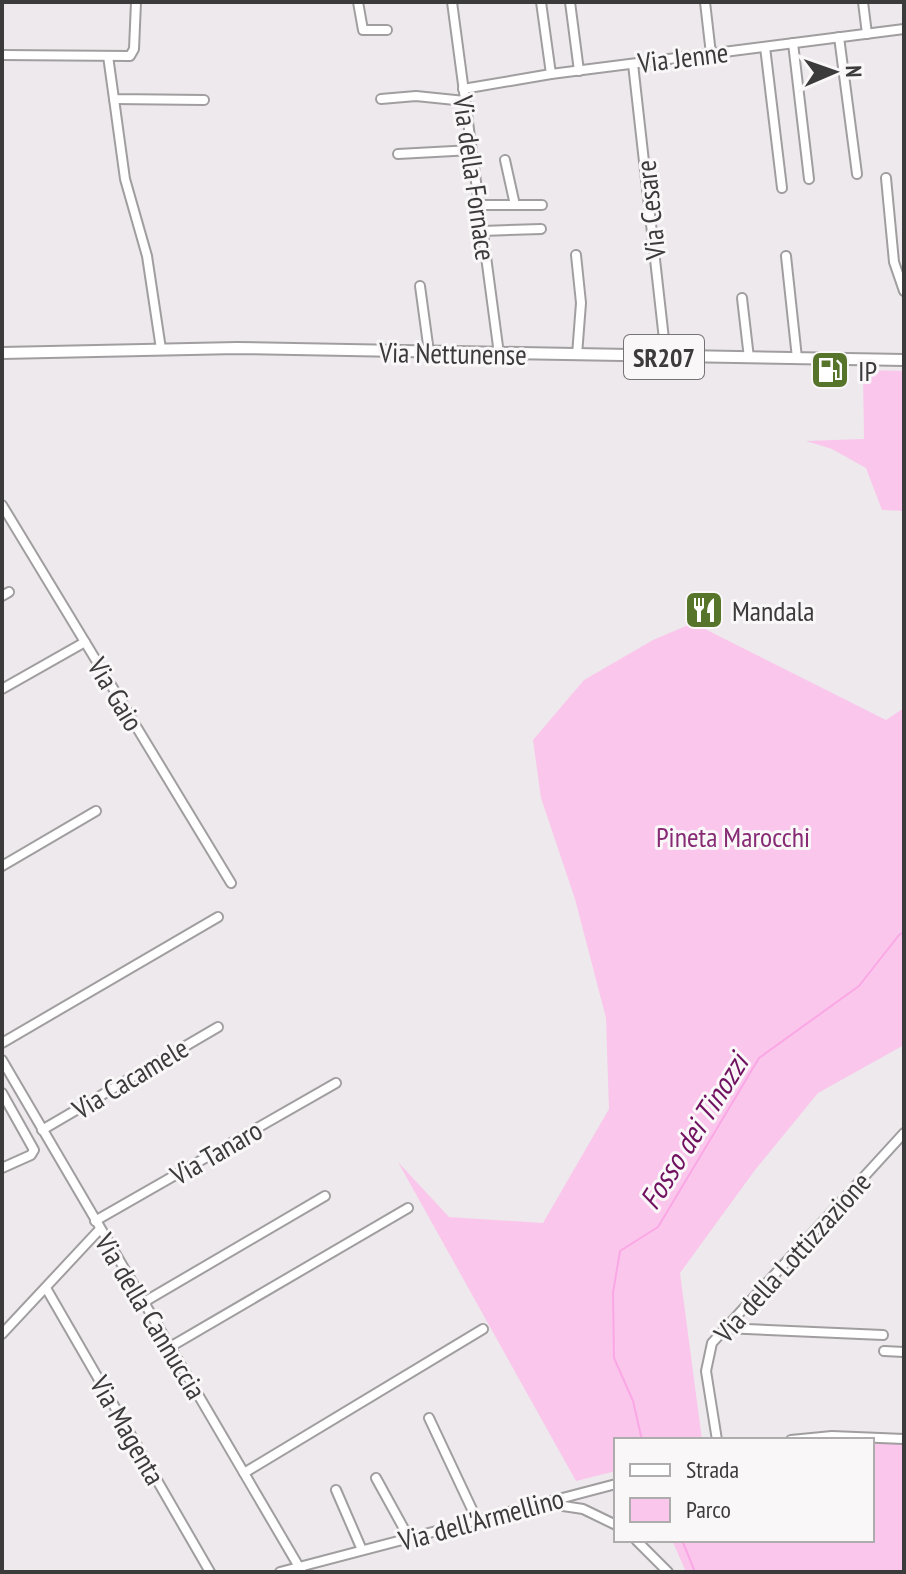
<svg xmlns="http://www.w3.org/2000/svg" width="906" height="1574" viewBox="0 0 906 1574" font-family="'PT Sans Narrow',sans-serif">
  <rect width="100%" height="100%" fill="#ede9ec"/>
  <g fill="#fbc6ec">
    <path d="M863,370L904,371V511L882,510L866,468L832,449L806,441L864,439Z"/>
    <path d="M693,623L886,720L904,708V1045L818,1093L755,1170L680,1273L702,1440H616V1471L576,1481L398,1162L449,1217L543,1223L609,1109L606,1018L575,899L541,798L533,740L584,680L653,640Z"/>
    <path d="M828,1437L904,1441V1572H686L672,1540H872V1440Z"/>
  </g>
  <g fill="none" stroke-linecap="round" stroke-linejoin="round">
    <g stroke="#faa8e5" stroke-width="2">
      <path d="M642,1440L633,1401L614,1358L613,1293L620,1251L658,1227L759,1058L859,986L899,935L904,932"/>
      <path d="M682,1540L695,1572"/>
    </g>
    <defs>
      <g id="minor">
        <path d="M358,2L363,30H387"/>
        <path d="M452,2L499,354"/>
        <path d="M541,2L551,74"/>
        <path d="M570,2L579,71"/>
        <path d="M705,2L711,54"/>
        <path d="M863,2L867,34"/>
        <path d="M839,37L857,174"/>
        <path d="M793,43L809,179"/>
        <path d="M765,47L782,188"/>
        <path d="M2,55L130,56L134,49L136,2"/>
        <path d="M108,56L114,99L204,100"/>
        <path d="M633,64L666,357"/>
        <path d="M463,89L551,74L904,29"/>
        <path d="M114,99L125,179L147,256L161,349"/>
        <path d="M381,99L416,96L465,101"/>
        <path d="M398,154L472,150"/>
        <path d="M505,160L515,205"/>
        <path d="M886,178L894,262L904,291"/>
        <path d="M479,205H542"/>
        <path d="M482,231L541,229"/>
        <path d="M576,255L581,303L577,355"/>
        <path d="M786,256L797,358"/>
        <path d="M420,286L429,352"/>
        <path d="M742,298L749,358"/>
        <path d="M2,505L231,883"/>
        <path d="M2,596L9,592"/>
        <path d="M2,689L85,642"/>
        <path d="M2,866L96,811"/>
        <path d="M2,1043L218,917"/>
        <path d="M2,1060L302,1572"/>
        <path d="M2,1093L34,1150L31,1155L2,1168"/>
        <path d="M42,1130L218,1027"/>
        <path d="M95,1221L336,1083"/>
        <path d="M46,1288L210,1572"/>
        <path d="M144,1302L325,1196"/>
        <path d="M724,1328L883,1335"/>
        <path d="M2,1334L100,1229"/>
        <path d="M170,1347L408,1208"/>
        <path d="M884,1351L904,1352"/>
        <path d="M429,1418L477,1520"/>
        <path d="M717,1440L706,1371L712,1343L904,1133"/>
        <path d="M791,1440L832,1436L904,1439"/>
        <path d="M244,1473L483,1329"/>
        <path d="M376,1478L409,1538"/>
        <path d="M336,1490L362,1550"/>
        <path d="M550,1504L583,1509L616,1525"/>
        <path d="M636,1540L668,1572"/>
        <path d="M280,1572L616,1484"/>
      </g>
      <path id="major" d="M2,353L237,348L904,360"/>
    </defs>
    <use href="#minor" stroke="#a19ea0" stroke-width="12"/>
    <use href="#major" stroke="#a19ea0" stroke-width="14"/>
    <use href="#minor" stroke="#fff" stroke-width="8"/>
    <use href="#major" stroke="#fff" stroke-width="10"/>
  </g>
  <defs>
    <symbol id="fuel-square" viewBox="-11 -11 22 22"><rect x="-9" y="-9" width="18" height="18" rx="4" fill="#57752a" stroke="#faf7f9"/><path d="M-5.5-6h7V0h2V4h1.3V-2.5L3-4.5l.8-.8L6-3V5H2.5V1h-1V6h-7ZM-4.2-4.7v3.2H.2V-4.7Z" fill="#fff"/></symbol>
    <symbol id="restaurant-square" viewBox="-11 -11 22 22"><rect x="-9" y="-9" width="18" height="18" rx="4" fill="#57752a" stroke="#faf7f9"/><path d="M-5-6h1v4h1v-4h1v4h1v-4h1v5L-1.5 .5V6h-2V.5L-5-1ZM5-6V6H3V1.5H1.5Q1.5-4 5-6Z" fill="#fff"/></symbol>
  </defs>
  <g fill-rule="evenodd">
    <use href="#fuel-square" x="808" y="348" width="44" height="44"/>
    <use href="#restaurant-square" x="682" y="588" width="44" height="44"/>
  </g>
  <g text-anchor="middle" dominant-baseline="central" stroke-width="6" stroke-linejoin="round" paint-order="stroke">
    <rect fill="#faf7f9" stroke="#757375" stroke-width="2" x="624" y="335" width="80" height="44" rx="6"/>
    <g font-size="26" font-weight="bold" fill="#3c3b3c">
      <text x="664" y="357">SR207</text>
    </g>
    <g font-size="28" fill="#3c3b3c" stroke="#faf7f9">
      <text transform="translate(683 57) rotate(-7)">Via Jenne</text>
      <text transform="translate(475 178) rotate(82)">Via della Fornace</text>
      <text transform="translate(650 210) rotate(-96)">Via Cesare</text>
      <text transform="translate(453 353) rotate(1)">Via Nettunense</text>
      <text transform="translate(116 694) rotate(59)">Via Gaio</text>
      <text transform="translate(130 1078) rotate(-31)">Via Cacamele</text>
      <text transform="translate(216 1152) rotate(-30)">Via Tanaro</text>
      <text transform="translate(792 1257) rotate(-48)">Via della Lottizzazione</text>
      <text transform="translate(151 1316) rotate(59)">Via della Cannuccia</text>
      <text transform="translate(128 1430) rotate(60)">Via Magenta</text>
      <text transform="translate(481 1519) rotate(-15)">Via dell'Armellino</text>
    </g>
    <g font-size="28" fill="#3c3b3c" stroke="#faf7f9" text-anchor="start">
      <text x="858" y="370">IP</text>
      <text x="732" y="610">Mandala</text>
    </g>
    <g font-size="28" fill="#872b75" stroke="#faf7f9">
      <text x="733" y="836">Pineta Marocchi</text>
    </g>
    <g font-size="30" font-style="italic" fill="#701160" stroke="#faf7f9">
      <text transform="translate(693 1131) rotate(-58)">Fosso dei Tinozzi</text>
    </g>
  </g>
  <rect width="906" height="1574" fill="none" stroke="#3c3b3c" stroke-width="8"/>
  <rect x="614" y="1438" width="260" height="104" fill="#faf7f9" stroke="#aeacad" stroke-width="2"/>
  <rect x="630" y="1464" width="40" height="12" fill="#ffffff" stroke="#aeacad" stroke-width="2"/>
  <text x="686" y="1478" font-size="24" fill="#3c3b3c">Strada</text>
  <rect x="630" y="1498" width="40" height="24" fill="#fbc6ec" stroke="#aeacad" stroke-width="2"/>
  <text x="686" y="1518" font-size="24" fill="#3c3b3c">Parco</text>
  <g transform="translate(834 72) rotate(88)" stroke="#faf7f9" stroke-width="6" paint-order="stroke">
  <path d="M0-6L14 30L0 20L-14 30Z" fill="#3c3b3c"/>
  <text y="-12" font-size="22" font-weight="bold" text-anchor="middle" fill="#3c3b3c">N</text>
  </g>
</svg>
